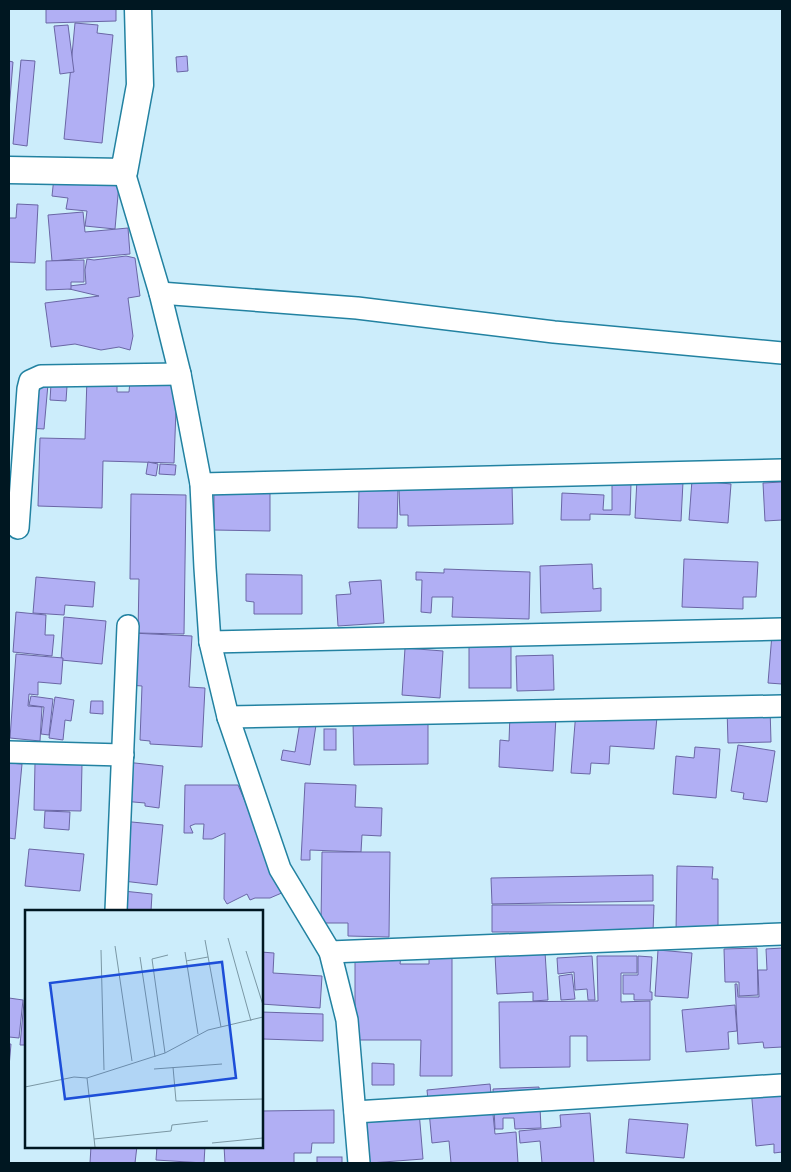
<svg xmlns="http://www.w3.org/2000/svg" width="791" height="1172" viewBox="0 0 791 1172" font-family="'Fira Sans',sans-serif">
  <rect width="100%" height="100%" fill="#ccedfb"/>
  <g fill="#b1aff4" stroke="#6a66a5">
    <path d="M46,9H116V21L46,23Z"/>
    <path d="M75,23L98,25L97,33L113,35L102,143L64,139Z"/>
    <path d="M68,25L74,72L60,74L54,26Z"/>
    <path d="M187,56L188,71L177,72L176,57Z"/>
    <path d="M21,60L35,61L27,146L13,144Z"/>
    <path d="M9,61L13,62L9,110Z"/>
    <path d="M54,177L119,184L115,229L85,226L87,211L66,209L68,198L52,196Z"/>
    <path d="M17,204L38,205L35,263L9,262V218H16Z"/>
    <path d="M83,212L85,232L128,228L130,254L52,261L48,215Z"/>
    <path d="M126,256L135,258L140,296L128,298L133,336L130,350L119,347L101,350L75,344L51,347L45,303L99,296L61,287L86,284L85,270L87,259L94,260Z"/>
    <path d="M84,260V282H71V289L46,290V261Z"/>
    <path d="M87,378L117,379V392H129L130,381L177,382L174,463L103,461L102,508L38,506L40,438L85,439Z"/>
    <path d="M32,383L48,384L44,429L28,428Z"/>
    <path d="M51,384L67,386L66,401L50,400Z"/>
    <path d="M148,462L158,464L156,476L146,474Z"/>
    <path d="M160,464L176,465L175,475L159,474Z"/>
    <path d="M637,479L683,482L681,521L635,518Z"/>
    <path d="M692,480L731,484L728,523L689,520Z"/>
    <path d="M782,482V520L765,521L763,483Z"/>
    <path d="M612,483H631L630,515L590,514V520H561L562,493L604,495L603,510H612Z"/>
    <path d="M512,485L513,524L408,526V515H400L399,489Z"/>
    <path d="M359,489H398L397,528H358Z"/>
    <path d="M214,492L270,493V531L214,530Z"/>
    <path d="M131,494L186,495L184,634L138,633L139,579H130Z"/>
    <path d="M684,559L758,562L756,597H743V609L682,607Z"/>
    <path d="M592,564L593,589L601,588V611L541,613L540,566Z"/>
    <path d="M444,569L530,572L529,619L452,617L453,597H432L431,613L421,612L422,580H416V572L444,573Z"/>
    <path d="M246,574L302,575V614H254V602L246,601Z"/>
    <path d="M36,577L95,582L93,607L65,605L64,615L33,613Z"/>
    <path d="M381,580L384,623L338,626L336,595L351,594L349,582Z"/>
    <path d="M16,612L46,615L45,635H54L52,656L13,652Z"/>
    <path d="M64,617L106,621L102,664L61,660Z"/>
    <path d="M132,633L192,636L189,687L205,688L202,747L150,744V741L140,740L142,686L129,685Z"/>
    <path d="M772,634L782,635V684L768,683Z"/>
    <rect x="469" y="644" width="42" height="44"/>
    <path d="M405,648L443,651L440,698L402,695Z"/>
    <path d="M16,654L63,658L61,684L38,682V695L29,694L28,706L42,707L40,741L10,738Z"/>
    <path d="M553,655L554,690L517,691L516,656Z"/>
    <path d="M31,696L53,699L49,735L41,734L44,707L29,705Z"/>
    <path d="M55,697L74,700L71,721L65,720L63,740L49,738Z"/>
    <path d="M91,701H103V714L90,713Z"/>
    <path d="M770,707L771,742L728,743L727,708Z"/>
    <path d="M576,711L657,717L654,749L610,746L609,764L591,763L590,774L571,773Z"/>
    <path d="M510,714L556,717L553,771L499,767L500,740L509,741Z"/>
    <path d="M300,722L316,725L310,765L281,760L283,750L295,752Z"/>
    <path d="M428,722V764L354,765L353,723Z"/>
    <rect x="324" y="729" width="12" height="21"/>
    <path d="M738,745L775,751L767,802L743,799L744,793L731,791Z"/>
    <path d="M695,747L720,749L716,798L673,794L676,756L694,758Z"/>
    <path d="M116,761L163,766L159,808L145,806V803L111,800Z"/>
    <path d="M9,763L22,764L15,839L9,838Z"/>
    <path d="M35,763L82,764L81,811L34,810Z"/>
    <path d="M305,783L356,785L355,807L382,808L381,836L362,835L361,852L310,850V860H301Z"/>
    <path d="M185,785H238L284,892L270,898H255L250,900L247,894L227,904L224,899L225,833L212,839H203L204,824H195L190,826L193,833H184Z"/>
    <path d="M45,811L70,812L69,830L44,828Z"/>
    <path d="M111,820L163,825L157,885L123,881L124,865L107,863Z"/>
    <path d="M29,849L84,854L80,891L25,886Z"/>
    <path d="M322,852H390L389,937L348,936V923H321Z"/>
    <path d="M677,866L713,867L712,879H718V932H676Z"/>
    <path d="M653,875V901L492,904L491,878Z"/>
    <path d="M123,891L152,894L151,911H121Z"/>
    <path d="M492,905H654L653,932H492Z"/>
    <path d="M757,948L758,995L739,996V982H725L724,949Z"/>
    <path d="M782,948V1047L764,1048L763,1042L738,1044L735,984H737L738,997H759L758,970H767L766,949Z"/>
    <path d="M658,950L692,953L688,998L655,996Z"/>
    <path d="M261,952L274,953L273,973L322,976L320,1008L261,1004Z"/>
    <path d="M545,952L548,1000L533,1001V992L497,994L495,954Z"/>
    <path d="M355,954L401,955L400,964H429V954H452V1076H420L421,1040H355Z"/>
    <path d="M592,956L595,1000H588L587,989L575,990L574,972L558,974L557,958Z"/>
    <path d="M597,956H637V973H621V1002L650,1001V1060L587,1061V1036H570V1067L500,1068L499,1002L598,1001Z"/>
    <path d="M638,956L652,957L650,992H652V1000H634V994H623V975H638Z"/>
    <path d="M572,974L575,999L561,1000L559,976Z"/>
    <path d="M25,992H26V1045H20Z"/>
    <path d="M9,998L23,1000L19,1038L9,1037Z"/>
    <path d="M735,1005L737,1031L728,1032L729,1049L686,1052L682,1010Z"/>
    <path d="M261,1012L323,1014V1041L263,1039L261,1082Z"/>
    <path d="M9,1044H11L9,1067Z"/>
    <path d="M372,1063L394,1064V1085H372Z"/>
    <path d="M782,1074V1152L774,1153V1144L756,1146L750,1077Z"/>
    <path d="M490,1084L495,1134L516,1132L518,1163H451L449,1141L432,1143L427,1090Z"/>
    <path d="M539,1087L541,1128L515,1129L514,1118H503V1129H495L493,1089Z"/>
    <path d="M418,1099L423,1159L370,1163L366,1120Z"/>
    <path d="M334,1110V1143H312L311,1153H294V1163H225L224,1146H261V1111Z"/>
    <path d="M590,1113L594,1163H542L540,1141L520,1143L519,1131L561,1127L560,1115Z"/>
    <path d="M629,1119L688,1124L684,1158L626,1153Z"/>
    <path d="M91,1146H137L135,1163H90Z"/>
    <path d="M157,1146H205L204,1163L156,1160Z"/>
    <rect x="317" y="1157" width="25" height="6"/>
  </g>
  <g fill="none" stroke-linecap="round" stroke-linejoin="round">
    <defs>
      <g id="minor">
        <path d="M124,172L160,293L180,374L201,484L205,568L210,642L228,717L280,869L330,952L347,1020L359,1163"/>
        <path d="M160,293L357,308L554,332L782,353"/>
        <path d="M201,484L782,470"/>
        <path d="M18,528L28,389L30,381L41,376L180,374"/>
        <path d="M210,642L782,629"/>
        <path d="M228,717L782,706"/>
        <path d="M9,752L123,755"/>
        <path d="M116,911L128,626"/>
        <path d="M330,952L782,934"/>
        <path d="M355,1112L782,1085"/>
      </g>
      <path id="major" d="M9,170L124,172L140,85L138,9"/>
    </defs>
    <use href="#minor" stroke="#2282a1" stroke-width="24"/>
    <use href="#major" stroke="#2282a1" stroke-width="29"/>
    <use href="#minor" stroke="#fff" stroke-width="21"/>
    <use href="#major" stroke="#fff" stroke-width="26"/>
  </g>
  <g transform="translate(25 910)">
    <rect width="238" height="238" fill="#ccedfb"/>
    <path fill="none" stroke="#7a97a4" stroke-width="1" d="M203,28L226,111M180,30L196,117M90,36L107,151M76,40L79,160M221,41L238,95M160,42L173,124M115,47L130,147M161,51L183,47M140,143L127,49L143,45M148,157L151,191L238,189M129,159L197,154M62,168L140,143L183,120L238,107M0,177L49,167L62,168L70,237M69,229L146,221L147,215L183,211M187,233L238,228"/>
    <path fill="#1d4ed8" fill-opacity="0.15" stroke="#1d4ed8" stroke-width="2.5" d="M197,52L211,168L40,189L25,73Z"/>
    <rect width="238" height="238" fill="none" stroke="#001721" stroke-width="2.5"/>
  </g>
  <rect width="791" height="1172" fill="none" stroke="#001721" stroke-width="20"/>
</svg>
